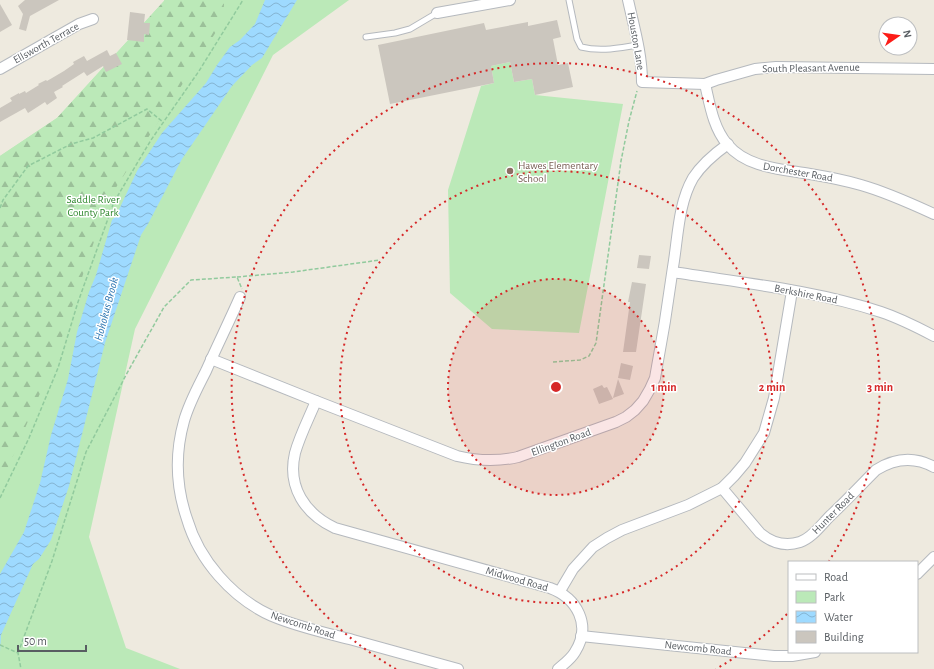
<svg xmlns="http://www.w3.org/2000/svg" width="934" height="669" viewBox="0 0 934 669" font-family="'Alegreya Sans',sans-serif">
  <defs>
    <pattern id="forest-firs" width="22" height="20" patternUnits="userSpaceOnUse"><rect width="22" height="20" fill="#bbe9b8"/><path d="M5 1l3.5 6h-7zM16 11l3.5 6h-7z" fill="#9bc099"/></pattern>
    <pattern id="water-waves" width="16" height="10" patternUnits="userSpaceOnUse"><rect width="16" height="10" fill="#9edaff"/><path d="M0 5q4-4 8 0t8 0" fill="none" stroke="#84b4d2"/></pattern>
  </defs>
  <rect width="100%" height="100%" fill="#eeeadf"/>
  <g fill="#bbe9b8">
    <path d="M164,0H349L273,55L135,329L89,537L126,648L180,669H0V156L57,118L164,1Z"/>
    <path d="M510,62L514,82L532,79L535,95L623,104L579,333L492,329L450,293L448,190L481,86L494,83L491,66Z"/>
  </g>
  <path fill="url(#forest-firs)" d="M164,0H219L224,4L223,21L108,200L54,361L0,486V156L57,118L164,1Z"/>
  <path fill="url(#water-waves)" d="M265,0H297L262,58L252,65L232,86L182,159L148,224L141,235L105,343L69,486L51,540L39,559L33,564L1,635L0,652V574L24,532L40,483L51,435L68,379L77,332L89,292L96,275L112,220L116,216L137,171L162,133L206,83L217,65L230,47L240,40L255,24Z"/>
  <g fill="#cbc6be">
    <path d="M25,0H59L30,16L26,31L19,29L23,14L18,6Z"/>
    <path d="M0,4L12,25L0,32Z"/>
    <path d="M130,12L145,14L144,23H150L149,35L144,34V42L127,40Z"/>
    <path d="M557,20L561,37L553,39L558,65L568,63L573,87L535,95L532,79L514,82L510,62L491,66L494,83L390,104L378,45L484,23L486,30L528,22V26Z"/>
    <path d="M107,50L110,56L116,53L122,64L106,72L103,66L87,76L84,72L62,86L63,87L54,92L57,98L47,105L45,102L28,113L25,108L0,122V108L12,101L10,98L19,93V94L25,91L26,93L39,85L38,84L46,80L47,81L64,71L74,64L73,62L84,56L87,61Z"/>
    <path d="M639,255L651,256L649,269L637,268Z"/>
    <path d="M632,282L646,284L636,352H623L630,302H628Z"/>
    <path d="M621,363L633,366L630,380L618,378Z"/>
    <path d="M618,379L624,394L613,398Z"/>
    <path d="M602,385L604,388L607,387L613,399L599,404L593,389Z"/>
  </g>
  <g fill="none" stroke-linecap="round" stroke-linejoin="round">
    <defs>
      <g id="service">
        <path d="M569,0L577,39L581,47C601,52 618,48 638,45"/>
        <path d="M366,37L395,33L410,29L437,13"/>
      </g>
      <g id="minor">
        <path d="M628,0C634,27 642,54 642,82L705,84L716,80L755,69L776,67L934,69"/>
        <path d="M437,13L510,0"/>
        <path d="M0,69L79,24L93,19"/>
        <path d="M705,84C710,105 713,127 727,144C747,168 781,169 810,174C828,177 844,180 861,185C886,192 910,203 934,214"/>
        <path d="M673,272C742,283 814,290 881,312C899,318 917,327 934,336"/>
        <path d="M240,297C229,322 217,346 206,371C198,387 189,403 184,421C175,453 176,487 187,519C199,560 232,598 272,616C298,627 326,633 353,640C388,650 423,659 458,669"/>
        <path d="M211,359L316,401L457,456C478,461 496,462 518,457L616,422L626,417L635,410L643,401L650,389L655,378C662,341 668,304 673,267C678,238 678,204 693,178C702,164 714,154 728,144"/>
        <path d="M316,401C309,418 300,435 295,453C287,487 305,514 335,528L550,588C577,598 592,625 575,652C571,659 564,664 558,669"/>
        <path d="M722,488L760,533C772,543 785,547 800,542C812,538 821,525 830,516C846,501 861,485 876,470C895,458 914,456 934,467"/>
        <path d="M917,574L934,557"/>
        <path d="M560,591L573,569L593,547L607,538L622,530L688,505L722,488L734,476L745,463L764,433L774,398L792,291"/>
        <path d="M581,636L774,656H792L815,652"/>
      </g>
    </defs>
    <use href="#service" stroke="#b5b9be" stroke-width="7"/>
    <use href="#minor" stroke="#b5b9be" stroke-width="12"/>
    <g stroke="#91ca9d" stroke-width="1.5" stroke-dasharray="4 2" stroke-linecap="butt">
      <path d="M0,208L3,200L28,166L71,144L93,138L147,109L163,122"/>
      <path d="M237,277L293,272L380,260"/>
      <path d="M553,362L580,360L589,356L596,343L621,161L629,121L637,91"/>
      <path d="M0,498L29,438L58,368L78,302L114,202L151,140L199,71L243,0"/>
      <path d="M0,645L18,653L21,669"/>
      <path d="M18,653L52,561L86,452L126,375L164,307L191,280L237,277L242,289"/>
    </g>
    <use href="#service" stroke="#fff" stroke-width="5"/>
    <use href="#minor" stroke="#fff" stroke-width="10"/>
  </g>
  <circle cx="556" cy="387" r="108" fill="#d62828" fill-opacity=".12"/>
  <g fill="none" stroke="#d62828" stroke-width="2" stroke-dasharray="2 4">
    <circle cx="556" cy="387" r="108"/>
    <circle cx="556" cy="387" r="216"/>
    <path d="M787 614A324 324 0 0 1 716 669M396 669A324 324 0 1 1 829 561"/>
  </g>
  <circle fill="#8d6e63" stroke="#fff" stroke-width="1.5" cx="510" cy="171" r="4"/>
  <g text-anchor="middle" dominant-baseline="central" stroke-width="3" stroke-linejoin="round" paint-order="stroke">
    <g font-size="11" fill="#585d62" stroke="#fff">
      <text transform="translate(636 41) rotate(80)">Houston Lane</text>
      <text transform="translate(46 43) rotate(-29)">Ellsworth Terrace</text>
      <text transform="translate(811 68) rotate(-1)">South Pleasant Avenue</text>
      <text transform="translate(798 172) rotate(10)">Dorchester Road</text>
      <text transform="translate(806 294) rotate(11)">Berkshire Road</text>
      <text transform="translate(561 442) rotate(-20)">Ellington Road</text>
      <text transform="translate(833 513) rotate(-45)">Hunter Road</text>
      <text transform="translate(517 579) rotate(16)">Midwood Road</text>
      <text transform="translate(303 625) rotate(18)">Newcomb Road</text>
      <text transform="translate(698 648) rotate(6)">Newcomb Road</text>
    </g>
    <g font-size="11" fill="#785e54" stroke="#fff" text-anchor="start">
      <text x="518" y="165">Hawes Elementary<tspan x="518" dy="13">School</tspan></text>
    </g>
    <g font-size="11" fill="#2d872c" stroke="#fff">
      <text x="93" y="199">Saddle River<tspan x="93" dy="13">County Park</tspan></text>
    </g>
    <g font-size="12" font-style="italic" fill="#2f77b2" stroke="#fff">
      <text transform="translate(106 309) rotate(-75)">Hohokus Brook</text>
    </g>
  </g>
  <circle cx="556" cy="387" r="6" fill="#d62828" stroke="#fff" stroke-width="2"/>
  <g font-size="12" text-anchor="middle" font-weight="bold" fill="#d62828" stroke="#fff" stroke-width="3" stroke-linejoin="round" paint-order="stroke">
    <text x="664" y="391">1 min</text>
    <text x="772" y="391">2 min</text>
    <text x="880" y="391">3 min</text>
  </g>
  <rect x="788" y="561" width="130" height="92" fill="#ffffff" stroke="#bcbec0"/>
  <rect x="796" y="574" width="20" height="6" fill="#ffffff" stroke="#bcbec0"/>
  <text x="824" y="581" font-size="12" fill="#585d62">Road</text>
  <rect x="796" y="591" width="20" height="12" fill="#bbe9b8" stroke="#bcbec0"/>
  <text x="824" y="601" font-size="12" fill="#585d62">Park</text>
  <rect x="796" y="611" width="20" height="12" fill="url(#water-waves)" stroke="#bcbec0"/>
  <text x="824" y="621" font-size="12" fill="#585d62">Water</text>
  <rect x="796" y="631" width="20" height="12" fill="#cbc6be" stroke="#bcbec0"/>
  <text x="824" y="641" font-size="12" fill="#585d62">Building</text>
  <g transform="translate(898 36) rotate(77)"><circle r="19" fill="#ffffff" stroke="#bcbec0"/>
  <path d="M0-3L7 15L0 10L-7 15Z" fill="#fc1c17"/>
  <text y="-6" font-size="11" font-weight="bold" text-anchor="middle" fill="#585d62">N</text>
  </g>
  <path d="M18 645v6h68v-6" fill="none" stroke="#585d62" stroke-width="2"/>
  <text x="24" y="645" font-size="12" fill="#585d62" stroke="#ffffff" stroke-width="3" paint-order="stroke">50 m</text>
</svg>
